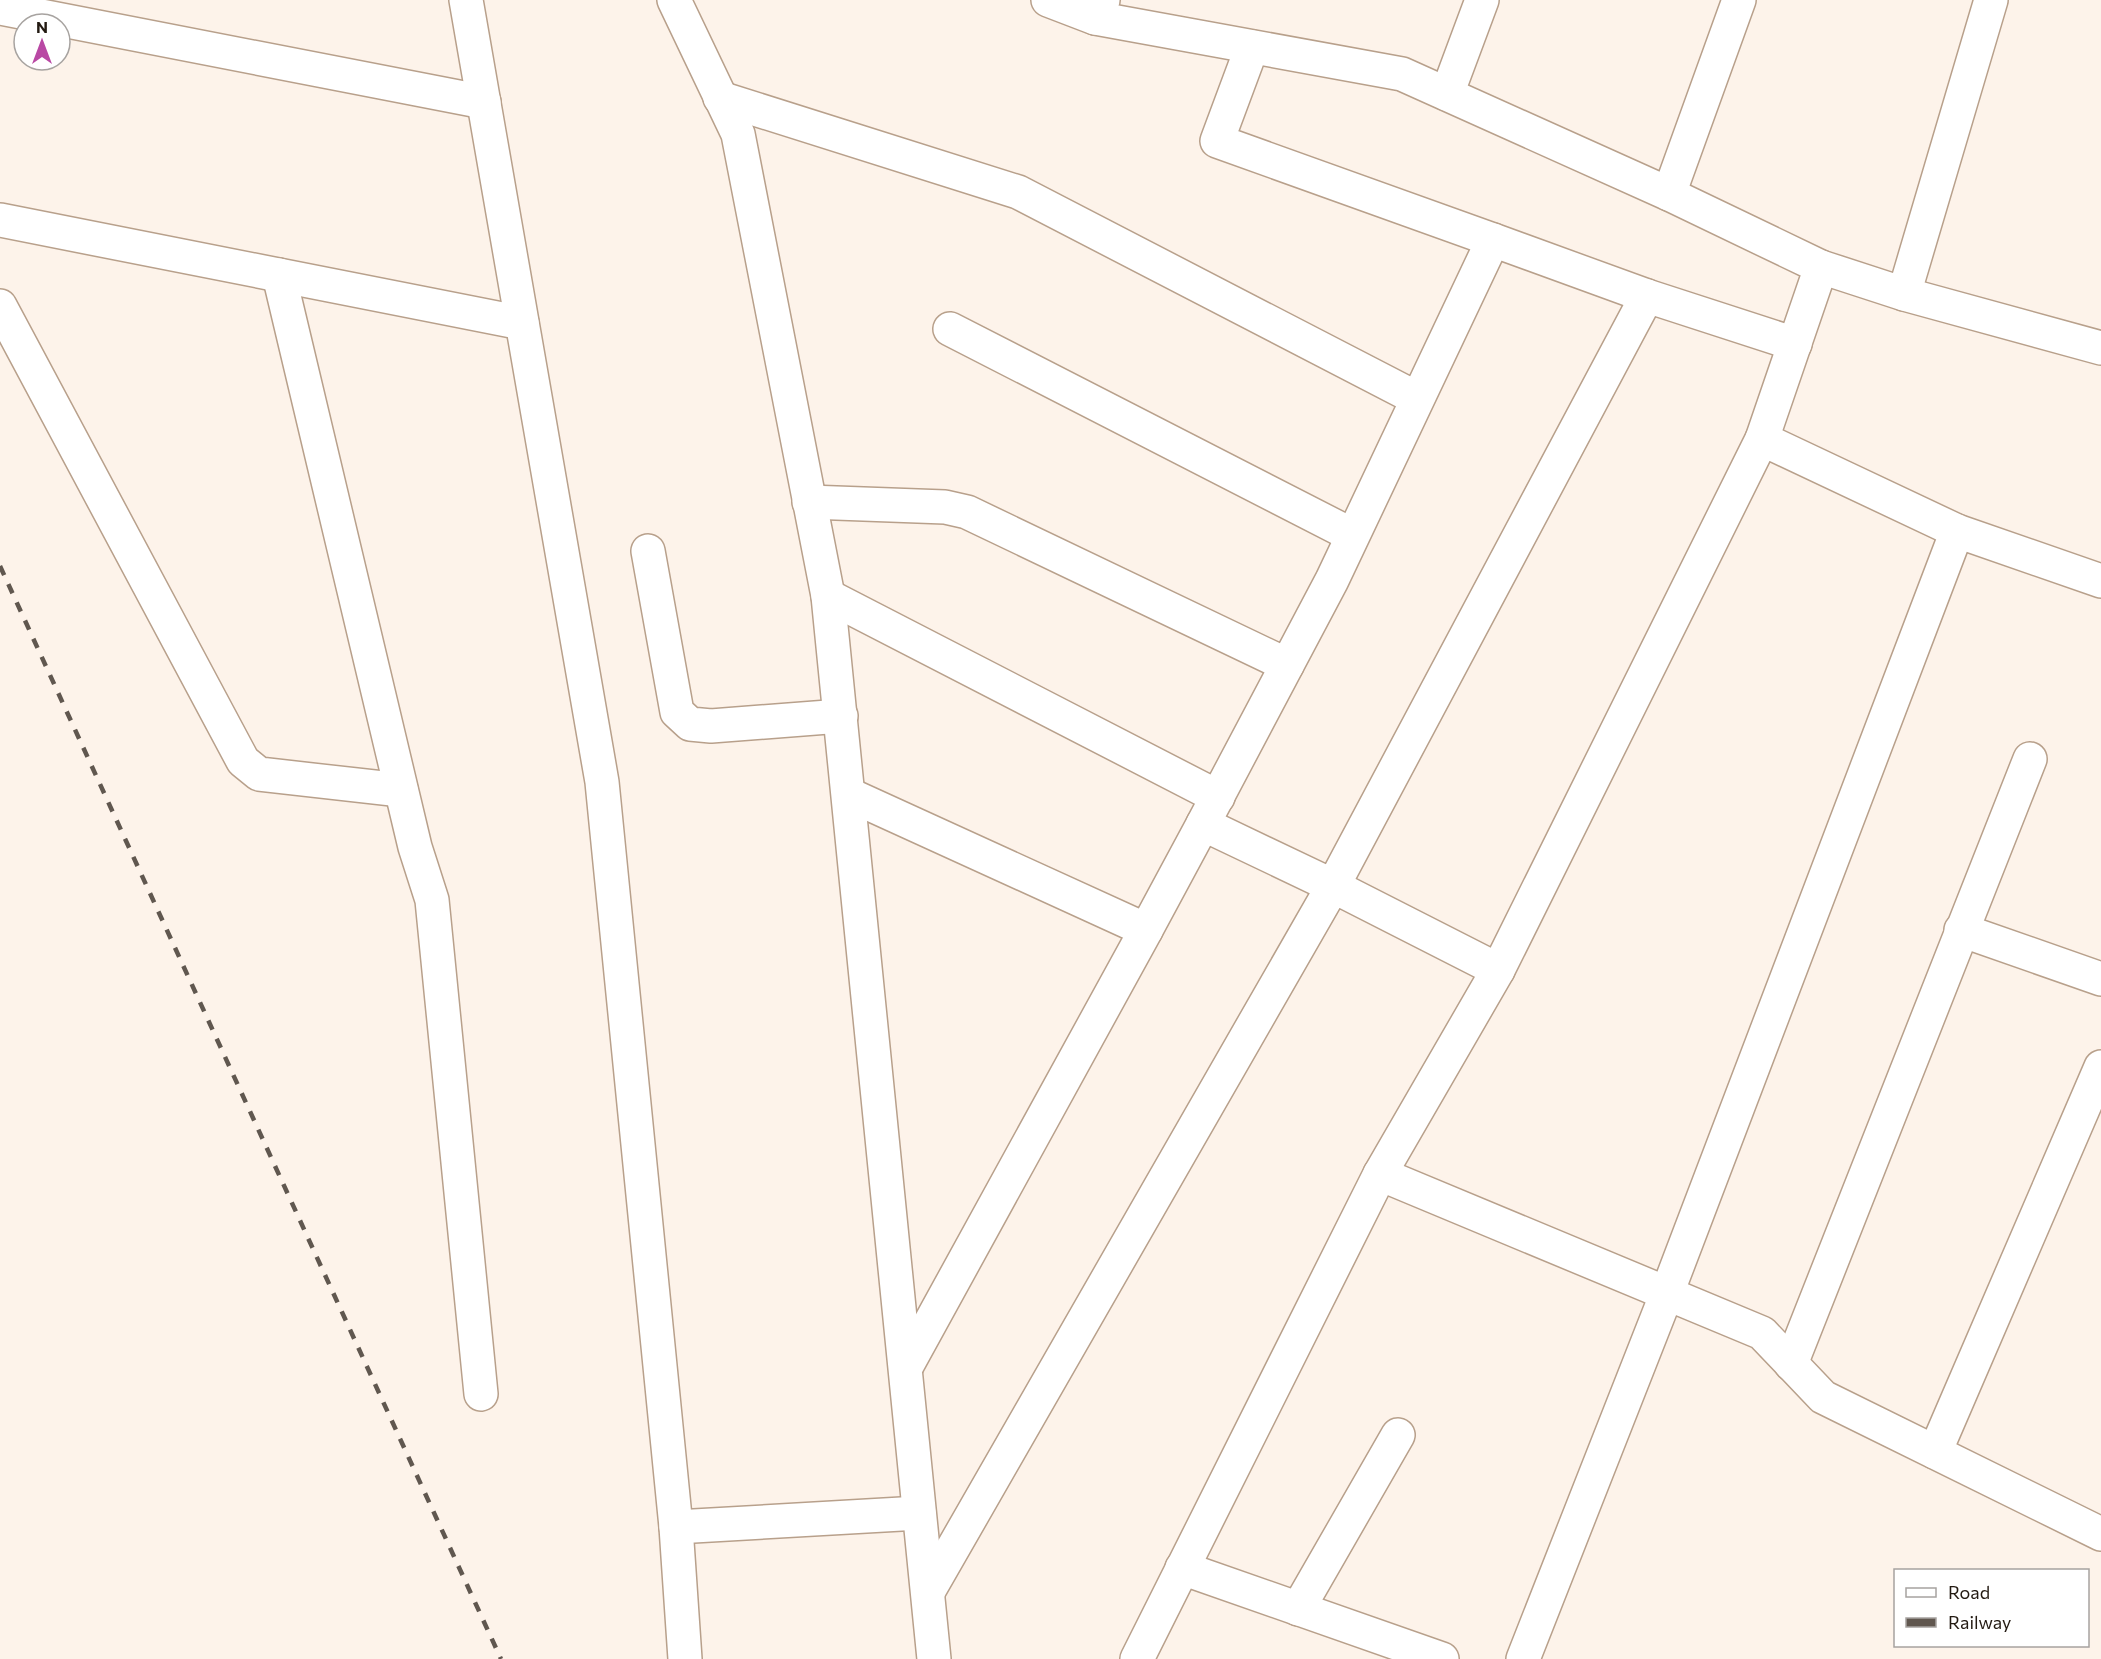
<svg xmlns="http://www.w3.org/2000/svg" width="2101" height="1659" viewBox="0 0 2101 1659" font-family="Commissioner,sans-serif">
  <rect width="100%" height="100%" fill="#fdf3ea"/>
  <g fill="none" stroke-linecap="round" stroke-linejoin="round">
    <defs>
      <g id="street">
        <path d="M466,0L602,782L676,1527L685,1659"/>
        <path d="M674,0L738,134L828,596L934,1659"/>
        <path d="M1048,0L1095,18L1103,0"/>
        <path d="M0,8L484,102"/>
        <path d="M1095,18L1402,74L1669,194L1821,267L1762,439"/>
        <path d="M1447,94L1482,0"/>
        <path d="M720,98L1018,192L1416,398"/>
        <path d="M1669,194L1739,0"/>
        <path d="M0,220L522,323"/>
        <path d="M1493,240L1647,296L1795,344"/>
        <path d="M1821,267L1904,294L2101,348"/>
        <path d="M279,275L415,847L432,900L481,1394"/>
        <path d="M1904,294L1991,0"/>
        <path d="M0,306L243,761L259,774L401,790"/>
        <path d="M950,329L1352,535"/>
        <path d="M809,502L945,507L967,512L1287,665"/>
        <path d="M648,551L677,712L690,724L711,726L841,716"/>
        <path d="M828,596L1218,797"/>
        <path d="M850,795L1146,930L1203,824L1333,886L1647,296"/>
        <path d="M1203,824L1332,580L1493,240L1217,141L1252,47"/>
        <path d="M1961,930L2101,979"/>
        <path d="M1380,1174L1762,1333L1823,1397L2101,1534"/>
        <path d="M1791,1364L2030,759"/>
        <path d="M906,1367L1146,930"/>
        <path d="M1935,1452L2101,1067"/>
        <path d="M676,1527L919,1513"/>
        <path d="M1182,1568L1442,1659"/>
        <path d="M929,1590L1333,886L1498,970"/>
        <path d="M1298,1609L1398,1435"/>
        <path d="M1137,1659L1380,1174L1498,970L1762,439L1957,531L2101,581"/>
        <path d="M1523,1659L1667,1293L1957,531"/>
      </g>
    </defs>
    <use href="#street" stroke="#b8a08b" stroke-width="36"/>
    <use href="#street" stroke="#fff" stroke-width="33"/>
    <path stroke="#60574f" stroke-width="4.5" stroke-dasharray="10 10" stroke-linecap="butt" d="M0,566L501,1659"/>
  </g>
  <rect x="1894" y="1569" width="195" height="78" fill="#ffffff" stroke="#a7a3a0" stroke-width="1.5"/>
  <rect x="1906" y="1588" width="30" height="9" fill="#ffffff" stroke="#a7a3a0" stroke-width="1.5"/>
  <text x="1948" y="1599" font-size="18" fill="#231a12">Road</text>
  <rect x="1906" y="1618" width="30" height="9" fill="#60574f" stroke="#a7a3a0" stroke-width="1.5"/>
  <text x="1948" y="1629" font-size="18" fill="#231a12">Railway</text>
  <g transform="translate(42 42)"><circle r="28" fill="#ffffff" stroke="#a7a3a0" stroke-width="1.5"/>
  <path d="M0-4.5L10 22L0 15L-10 22Z" fill="#b948a4"/>
  <text y="-9" font-size="16" font-weight="bold" text-anchor="middle" fill="#231a12">N</text>
  </g>
</svg>
